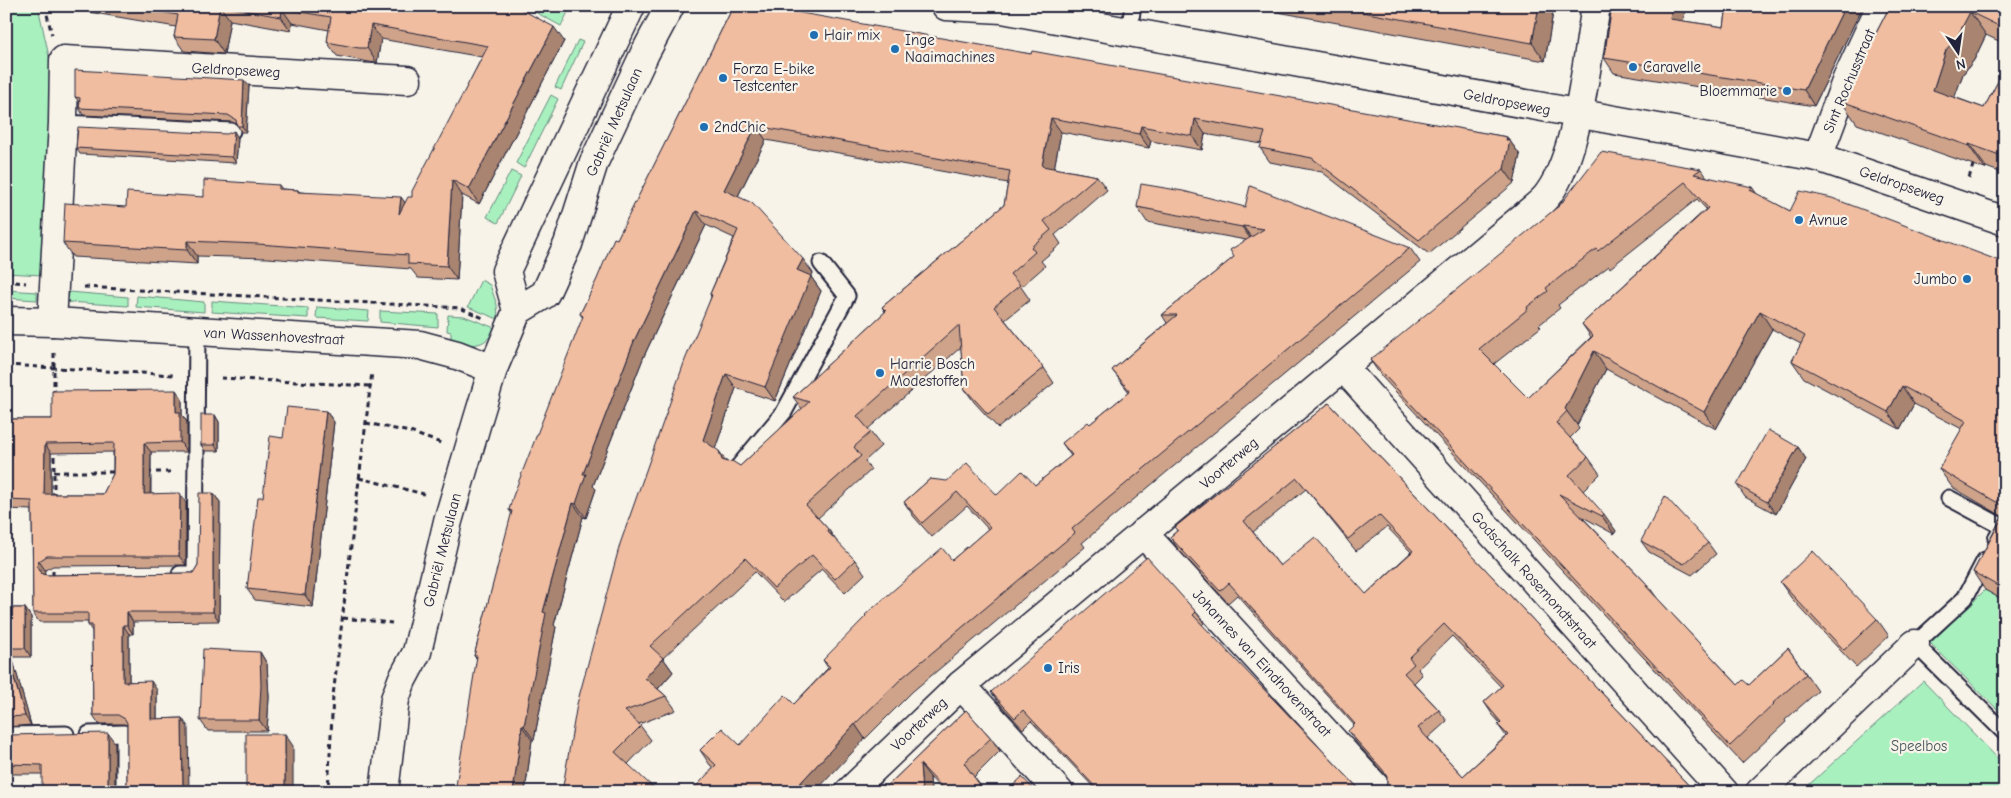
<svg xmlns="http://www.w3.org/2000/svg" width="2011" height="798" viewBox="0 0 2011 798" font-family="'Comic Neue',sans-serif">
  <rect width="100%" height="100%" fill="#f7f3e8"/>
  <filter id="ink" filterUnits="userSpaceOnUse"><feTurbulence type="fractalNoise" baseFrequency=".02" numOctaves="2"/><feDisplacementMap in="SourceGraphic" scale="10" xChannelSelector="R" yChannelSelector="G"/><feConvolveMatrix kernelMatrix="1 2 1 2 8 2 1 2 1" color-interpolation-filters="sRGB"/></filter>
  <g filter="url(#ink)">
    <g fill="#a8f1bf" stroke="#658a7d">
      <path d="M6,6H38L53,75L42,275L6,273Z"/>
      <path d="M524,6H571L561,26Z"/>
      <path d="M578,40L583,42L561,90L555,87Z"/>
      <path d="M551,95L558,99L524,168L516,163Z"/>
      <path d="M511,171L521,176L498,223L487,217Z"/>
      <path d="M481,280L490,285L497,305L498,319L468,307Z"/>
      <path d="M6,290L37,292V300L6,298Z"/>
      <path d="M69,292L128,297V306L68,302Z"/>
      <path d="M137,296L204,302V312L136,307Z"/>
      <path d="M212,301L308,308V318L212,312Z"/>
      <path d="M317,307L369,311L368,321L316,318Z"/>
      <path d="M380,311L438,314V327L380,322Z"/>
      <path d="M448,315L464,316L495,328C486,349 469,346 451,341V332L447,331Z"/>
      <path d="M1985,590L2005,601V717L1930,643Z"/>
      <path d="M1923,681L2005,766V792H1801Z"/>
    </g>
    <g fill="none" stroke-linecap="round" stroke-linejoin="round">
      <defs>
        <g id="lane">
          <path d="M1129,31L1133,6"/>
          <path d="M63,123L232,131"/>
          <path d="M738,467L784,412L847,296L821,263"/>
          <path d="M1949,498L2003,527L1996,539"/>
          <path d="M1985,560L1965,598L1915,644L2005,733"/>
          <path d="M180,574H195L197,331"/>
          <path d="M89,734L124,733V792"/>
          <path d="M6,735L66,734"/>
        </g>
        <g id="street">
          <path d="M1818,157L1847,79L1881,6"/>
          <path d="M6,321L54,322L420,345L457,355L493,369"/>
          <path d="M52,322L63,123L64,60L407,80"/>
          <path d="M1343,367L1724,792"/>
          <path d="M1143,533L1380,792"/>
          <path d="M961,685L1059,792"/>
          <path d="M849,792L961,685L1527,214C1534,208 1544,201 1549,193C1579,151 1587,58 1596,6"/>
          <path d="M1760,792L1915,644"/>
        </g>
        <g id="secondary">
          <path d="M946,6L1002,9L1818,157L2005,221"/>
          <path d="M517,311L545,294L568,244L594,162L645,53L670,6"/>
          <path d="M384,792L395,699L402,680L417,652L448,521L477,422L493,369L517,311L506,271L631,6"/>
        </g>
      </defs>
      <use href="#lane" stroke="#22223b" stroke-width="19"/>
      <use href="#street" stroke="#22223b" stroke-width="31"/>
      <use href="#secondary" stroke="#22223b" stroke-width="31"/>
      <g stroke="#22223b" stroke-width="3" stroke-dasharray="5 4" stroke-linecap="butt">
        <path d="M45,6L52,35"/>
        <path d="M1969,178L1974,162"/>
        <path d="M6,281L26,283"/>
        <path d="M84,287L460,308L483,318"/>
        <path d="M6,365L174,375"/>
        <path d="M221,378L370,386"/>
        <path d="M54,394V350"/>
        <path d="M366,423L410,432L441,443"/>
        <path d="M54,472H116"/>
        <path d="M147,472H173"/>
        <path d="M359,478L424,494"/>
        <path d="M54,497V450"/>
        <path d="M53,575V563"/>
        <path d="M343,618L392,623"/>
        <path d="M328,792L333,696L372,372"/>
        <path d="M2003,792L2005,779"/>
      </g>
      <use href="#lane" stroke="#f7f3e8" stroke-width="15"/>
      <use href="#street" stroke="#f7f3e8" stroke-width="28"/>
      <use href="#secondary" stroke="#f7f3e8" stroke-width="28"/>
    </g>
    <g fill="#cea38a" stroke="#22223b" fill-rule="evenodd">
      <path d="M80,6H515L564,41L479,204L462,195L457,280L418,278L411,269L268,258L197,256V264L73,257L63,243L126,207L204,197L279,185L282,189L298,190L300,192L405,203L412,197L482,57L381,39L377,63L369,62L337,56L327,42L329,30L292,23L291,31L230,20L224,54L184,51L174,37L176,27L83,11Z"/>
      <path d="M1245,6H1554L1545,61Z"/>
      <path d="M1612,6H1686L1683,21L1724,27L1727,6H1863L1814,106L1614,73L1604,58Z"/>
      <path d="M1890,6H2005V44L1986,35L1974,60L1963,74L1954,97L1984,108L2005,68V174L1986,167L1985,169L1857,124L1841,101Z"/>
      <path d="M730,13L1031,54L1507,137L1520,155L1514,183L1429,254L1322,172L1270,162L1260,148L1262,144L1205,134L1202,150L1151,141L1149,148L1061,132L1054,168L1097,176L1107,190L1055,235L1061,244L1041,261L1045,266L1021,287L1030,300L1005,320L1044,368L1054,383L998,428L974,402L964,388L961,347L868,429L881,446L865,461L871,470L818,518L828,529L837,542L855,560L865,574L845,593L822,569L784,602L755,572L663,658L673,672L658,689L666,696L676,710L639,724L651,740L628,764L562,792L711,297L710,294L734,238L706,225L644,356L593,486L596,489L586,518L583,517L554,625L556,627L534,740H532L525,792L477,659L474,656L512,514L509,510L583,318L580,314ZM766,140L1008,183L1004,205L882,307L885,312L793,397L802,409L740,466L726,462L715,449L736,388L775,401L821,291L811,277L813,273L738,196Z"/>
      <path d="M249,86L246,132H241L237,124L232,122L83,115L79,108L80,103L75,97Z"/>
      <path d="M238,138L236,163L80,154L76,148Z"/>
      <path d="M1701,169L1707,177L1756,194L1790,211L2005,263V601L1985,590L1973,572L2002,516L1952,487L1939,469L1962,429L1914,404L1900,429L1804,378L1792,361L1801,344L1772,329L1716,429L1606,369L1577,425L1579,429L1570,438L1588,457L1600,474L1583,491L1616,531L1614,534L1581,516L1647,584L1657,598L1738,685H1749L1788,648L1818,691L1785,720L1786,722L1742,763L1382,377L1370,360ZM1697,199L1706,209L1582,324L1591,337L1528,398L1494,364L1541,327L1539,325L1560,308L1558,305L1609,266L1610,268Z"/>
      <path d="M1137,207L1410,248L1420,262L1115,515L1082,543L1085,547L913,691L865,739L714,768L710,765L700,750L740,745L794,704L828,668L823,660L952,560L988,529L967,506L932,537L914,517L904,502L930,479L997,495L1035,485L1071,456L1062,443L1090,424L1129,392L1112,370L1167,323L1162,315L1234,257L1246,240L1147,222Z"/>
      <path d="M182,399V415L187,422V452H151V494L186,503V565L53,566L45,570L44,574L47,575L193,573L198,565L213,493L220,502L219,621L133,622V634H129V681L157,690V719L182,718L188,727L123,791L127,783V725L124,724H99L93,715L92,631L88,625V622H39L33,613L32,510L6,509V419H52ZM113,452V474L103,494H51V453Z"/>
      <path d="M1329,403L1693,790L1694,792H1382L1387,785V777L1356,742L1348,731L1354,725L1237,595L1228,603L1178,549L1170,537L1177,531L1175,527ZM1306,489L1356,551L1387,527L1411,552L1366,594L1280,566L1253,532ZM1452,636L1501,687L1484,702L1492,714L1500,723L1498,725L1506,736L1463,776L1428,738L1447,721L1439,710L1414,683L1422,675L1418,669Z"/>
      <path d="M326,411L334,422L313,607L255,600L247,589L263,497L283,438Z"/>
      <path d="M215,415L219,422V451H205L201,445Z"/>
      <path d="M1798,447L1806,459L1776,514L1745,497L1737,485Z"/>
      <path d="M1641,541L1708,543L1716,554L1692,575L1649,552Z"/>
      <path d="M1780,582L1877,619L1889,636L1856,667L1792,599Z"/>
      <path d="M6,608H25L31,617V657H12L31,725L6,727Z"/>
      <path d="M1196,612L1204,623L1202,625L1362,792H1098L1031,721L1023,729L999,703L991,692Z"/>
      <path d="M260,652L267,664L269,697L267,731H208L200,720Z"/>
      <path d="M966,710L991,738L1000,751L974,777L985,792H944L930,777L931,792H881Z"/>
      <path d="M6,735L115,743V791L42,774H6Z"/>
    </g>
    <g fill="#a88471" stroke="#22223b">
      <path d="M220,6L230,20L224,54L214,39Z"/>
      <path d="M1539,6H1554L1545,61L1532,43Z"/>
      <path d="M1672,6H1686L1681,34L1670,19Z"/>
      <path d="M1845,6H1863L1814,106L1804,90Z"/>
      <path d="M282,9L292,23L291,31L281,17Z"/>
      <path d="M1970,12L1986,35L1974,60L1963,74L1949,113L1933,90L1946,50Z"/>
      <path d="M371,25L381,39L377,63L367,48Z"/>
      <path d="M554,27L564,41L479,204L469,189Z"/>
      <path d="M244,80L249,86L246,132L242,126Z"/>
      <path d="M1051,118L1061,132L1052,180L1042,166Z"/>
      <path d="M1195,119L1205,134L1202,150L1192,136Z"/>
      <path d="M756,126L766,140L734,204L724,190Z"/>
      <path d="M1141,126L1151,141L1149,148L1139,134Z"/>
      <path d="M234,131L238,138L236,163L232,157Z"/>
      <path d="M1507,137L1520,155L1514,183L1504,169Z"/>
      <path d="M1969,144L1986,167L1985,169L1969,146Z"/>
      <path d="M452,180L462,195L457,280L447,266Z"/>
      <path d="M1752,187L1764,204L1750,190Z"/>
      <path d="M401,197L411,211L399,214Z"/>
      <path d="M696,211L706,225L644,356L593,486L596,489L586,518L576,504L583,474L634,341Z"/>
      <path d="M1243,226L1253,240L1252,241L1242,227Z"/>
      <path d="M187,241L197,256V264L187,250Z"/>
      <path d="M803,259L813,273L811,277L821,291L775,401L765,387L797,270Z"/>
      <path d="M1760,311L1772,329L1716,429L1704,412Z"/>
      <path d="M1594,351L1606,369L1577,425L1565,409Z"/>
      <path d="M726,374L736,388L713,455L703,440Z"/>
      <path d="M1902,386L1914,404L1900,429L1888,412Z"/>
      <path d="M176,390L182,399V415L187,422V452L180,442L176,412Z"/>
      <path d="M326,411L334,422L313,607L305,595Z"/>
      <path d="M215,415L219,422V451L215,445Z"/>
      <path d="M144,443L151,452L150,503L144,494Z"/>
      <path d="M45,444L51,453V503L44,494Z"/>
      <path d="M1798,447L1806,459L1776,514L1767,502Z"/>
      <path d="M719,451L729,465L722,460Z"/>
      <path d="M180,493L186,503V565L179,556Z"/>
      <path d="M213,493L220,502L219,621L213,612Z"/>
      <path d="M573,503L583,517L554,625L556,627L534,740L524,726L543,612Z"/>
      <path d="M1604,514L1616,531L1614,534L1602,516Z"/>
      <path d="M828,529L838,543L827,531Z"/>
      <path d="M39,561L45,570L44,576L42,574L37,566Z"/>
      <path d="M25,608L31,617V657L25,648Z"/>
      <path d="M127,612L133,622V634L127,625Z"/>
      <path d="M123,625L129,634V691L123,682Z"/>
      <path d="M6,649L12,657L31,725L25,716Z"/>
      <path d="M260,652L267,664L269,697L267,731L259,720Z"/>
      <path d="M663,658L673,672L655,692L645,678Z"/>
      <path d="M151,681L157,690V728L151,719Z"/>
      <path d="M182,718L188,727L189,792H183Z"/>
      <path d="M855,724L865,739L815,792H792Z"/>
      <path d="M522,726L532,740L525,792H513Z"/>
      <path d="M108,733L115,743V792H113L108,783Z"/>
      <path d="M285,734L293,746V792H285Z"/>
      <path d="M920,764L930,777L931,792H922Z"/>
    </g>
    <g fill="#f0bda1" stroke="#22223b" fill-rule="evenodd">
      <path d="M127,6H220L214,39L174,37L178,15Z"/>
      <path d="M222,6H515L554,27L469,189L452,180L447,266L408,264V255L258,244L187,241V250L63,243L65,203L126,207L127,192L204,197V180L279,185V189L298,190V192L401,197L399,214L408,197H412V191L488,46L371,25L367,48H359L327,42L331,17L282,9L281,17Z"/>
      <path d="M743,6H762L1031,54L1032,51L1507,137L1506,140H1510L1504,169L1419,240L1312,158L1260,148L1265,132L1195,119L1192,136L1141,126L1139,134L1051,118L1042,166L1097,176L1044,221L1051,230L1031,247L1035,252L1010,274L1020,285L994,307L1044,368L988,414L964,388L959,325L857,416L871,432L854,447L861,456L806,505L828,529L827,531L855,560L835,579L812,555L774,588L745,558L650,646L663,658L645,678L666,696L625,711L641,726L615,752L658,792H562L577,704L620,544L685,360L712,295L710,294L738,230L696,211L634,341L583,474H586L576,504L573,503L543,612L546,613L524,726H522L513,792H455L477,656H474L512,511L509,510L513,496L583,316L580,314L597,279L614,238L617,239L730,13ZM756,126L1010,171L1004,205L882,307L886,311L793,397L809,402L740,466L732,461L727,462L722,460L719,451L703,440L726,374L765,387L811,276L797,270L803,259L752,203L724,190Z"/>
      <path d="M1329,6H1539L1532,43Z"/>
      <path d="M1612,6H1672L1670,19L1724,27L1727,6H1845L1804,90L1604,58Z"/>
      <path d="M1890,6H2005V29L1970,12L1957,37L1946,50L1933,90L1984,108L2005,68V157L1969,144V146L1841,101Z"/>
      <path d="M75,70L244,80L242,126H237L236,120L228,115L79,108L80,98L75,97Z"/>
      <path d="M78,127L227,134L234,131L232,157L76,148Z"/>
      <path d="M1601,152L1701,169L1694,174L1752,187L1750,190L1790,211L1800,191L1832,198L2005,263V507L1939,469L1966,421L1902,386L1888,412L1792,361L1805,336L1760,311L1704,412L1594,351L1565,409L1567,411L1556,423L1588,457L1569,475L1604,514L1602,516L1559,494L1647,584L1646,586L1738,685L1743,680L1749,685L1788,648L1806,674L1773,703L1774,704L1730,746L1370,360L1560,205ZM1685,182L1708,208L1582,324L1593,336L1528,398L1479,349L1528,309L1527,307L1548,291L1546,288L1596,249L1598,251Z"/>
      <path d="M1141,184L1183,191L1245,207L1250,186L1410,248L1105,501L1072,529L1075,533L903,677L855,724L792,792H691L716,765L700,750L722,728L740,745L785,695L794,704L830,667L823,660L866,616L865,615L942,548L952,560L990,527L957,492L922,523L904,502L930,479L947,481L967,463L997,495L1022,471L1035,485L1072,455L1062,443L1088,422L1090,424L1130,391L1112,370L1177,315H1162L1234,257L1230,250L1264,229L1243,226L1242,227L1137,207Z"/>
      <path d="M176,390V412H180V442L144,443V494L180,493L179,556H47L39,561L37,566L42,574L47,575L193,573L198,565L199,493H213V612H127V625H123V682L151,681V719L182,718L183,792H119L123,791L127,783V723L125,719L118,715H93L92,625H88V613H33L32,501L6,500V419H52V391ZM114,443L113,474L103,494H44L45,444Z"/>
      <path d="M1329,403L1693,790L1691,792H1382L1387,785V777L1383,770L1348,731L1355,724L1229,583L1220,591L1170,537L1178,530L1175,527ZM1297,478L1348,539L1379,515L1413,551L1366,594L1315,537L1280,566L1244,521ZM1444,624L1503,685L1484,702L1501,722L1498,725L1508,735L1463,776L1418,728L1439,710L1404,673L1414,664L1409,658Z"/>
      <path d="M287,407L326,411L305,595L247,589L258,497H263L270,436L283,438Z"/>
      <rect x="201" y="415" width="14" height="30"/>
      <path d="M1768,430L1798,447L1767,502L1737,485Z"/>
      <path d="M1665,496L1708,543L1684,564L1641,541Z"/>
      <path d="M2005,512V590L1973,572Z"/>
      <path d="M1813,551L1877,619L1844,650L1780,582Z"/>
      <path d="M1147,557L1196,612L1193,615L1362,792H1100L1023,710L1015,718L991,692Z"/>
      <rect x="6" y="608" width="19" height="40"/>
      <path d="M203,649L260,652L261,686L259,720H200Z"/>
      <path d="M6,651L25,716L6,717Z"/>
      <path d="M966,710L991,738L964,763L985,792H947L920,764L922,792H881Z"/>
      <path d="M108,733V783L112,791L117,792H42V765L6,764V735Z"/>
      <rect x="246" y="734" width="39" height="58"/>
      <path d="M1022,777L1036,792H1006Z"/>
    </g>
  </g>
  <g fill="#1f6fb2" stroke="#f7f3e8" stroke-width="2">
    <circle cx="814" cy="35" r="5"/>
    <circle cx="895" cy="49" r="5"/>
    <circle cx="1633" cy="67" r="5"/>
    <circle cx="723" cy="78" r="5"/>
    <circle cx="1787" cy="91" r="5"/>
    <circle cx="704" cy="127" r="5"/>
    <circle cx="1799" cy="220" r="5"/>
    <circle cx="1967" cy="279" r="5"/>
    <circle cx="880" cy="373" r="5"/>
    <circle cx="1048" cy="668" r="5"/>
  </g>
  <g text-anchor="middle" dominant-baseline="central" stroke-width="4.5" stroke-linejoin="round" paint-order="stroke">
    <g font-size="15" fill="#22223b" stroke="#f7f3e8" text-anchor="start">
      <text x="824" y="35">Hair mix</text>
      <text x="905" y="40">Inge<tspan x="905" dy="17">Naaimachines</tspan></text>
      <text x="1643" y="67">Caravelle</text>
      <text x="733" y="69">Forza E-bike<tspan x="733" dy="17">Testcenter</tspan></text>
      <text x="1777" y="91" text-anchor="end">Bloemmarie</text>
      <text x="714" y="127">2ndChic</text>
      <text x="1809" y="220">Avnue</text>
      <text x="1957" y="279" text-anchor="end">Jumbo</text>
      <text x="890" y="364">Harrie Bosch<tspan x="890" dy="17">Modestoffen</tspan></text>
      <text x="1058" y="668">Iris</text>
    </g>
    <g font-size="15" fill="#22223b" stroke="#f7f3e8">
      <text transform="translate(236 70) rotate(3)">Geldropseweg</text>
      <text transform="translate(1849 81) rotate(-67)">Sint Rochusstraat</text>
      <text transform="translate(1507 102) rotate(11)">Geldropseweg</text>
      <text transform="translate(614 122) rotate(-66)">Gabriël Metsulaan</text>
      <text transform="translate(1902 185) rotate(19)">Geldropseweg</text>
      <text transform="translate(274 336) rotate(3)">van Wassenhovestraat</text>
      <text transform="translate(1229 463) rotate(-40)">Voorterweg</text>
      <text transform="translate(442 550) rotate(-76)">Gabriël Metsulaan</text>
      <text transform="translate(1534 580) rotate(48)">Godschalk Rosemondtstraat</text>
      <text transform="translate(1262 663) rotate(47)">Johannes van Eindhovenstraat</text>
      <text transform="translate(919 724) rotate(-43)">Voorterweg</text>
    </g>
    <g font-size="15" fill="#44565c" stroke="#f7f3e8">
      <text x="1919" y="746">Speelbos</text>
    </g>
  </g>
  <rect width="2011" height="798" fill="none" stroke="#f7f3e8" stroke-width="25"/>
  <rect x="12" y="12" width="1986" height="773" fill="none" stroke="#22223b" stroke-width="2" filter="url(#ink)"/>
  <g transform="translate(1958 52) rotate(167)" stroke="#f7f3e8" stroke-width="4" paint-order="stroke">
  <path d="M0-4L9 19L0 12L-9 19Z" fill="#22223b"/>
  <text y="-8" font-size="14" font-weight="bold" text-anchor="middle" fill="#22223b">N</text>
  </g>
</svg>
